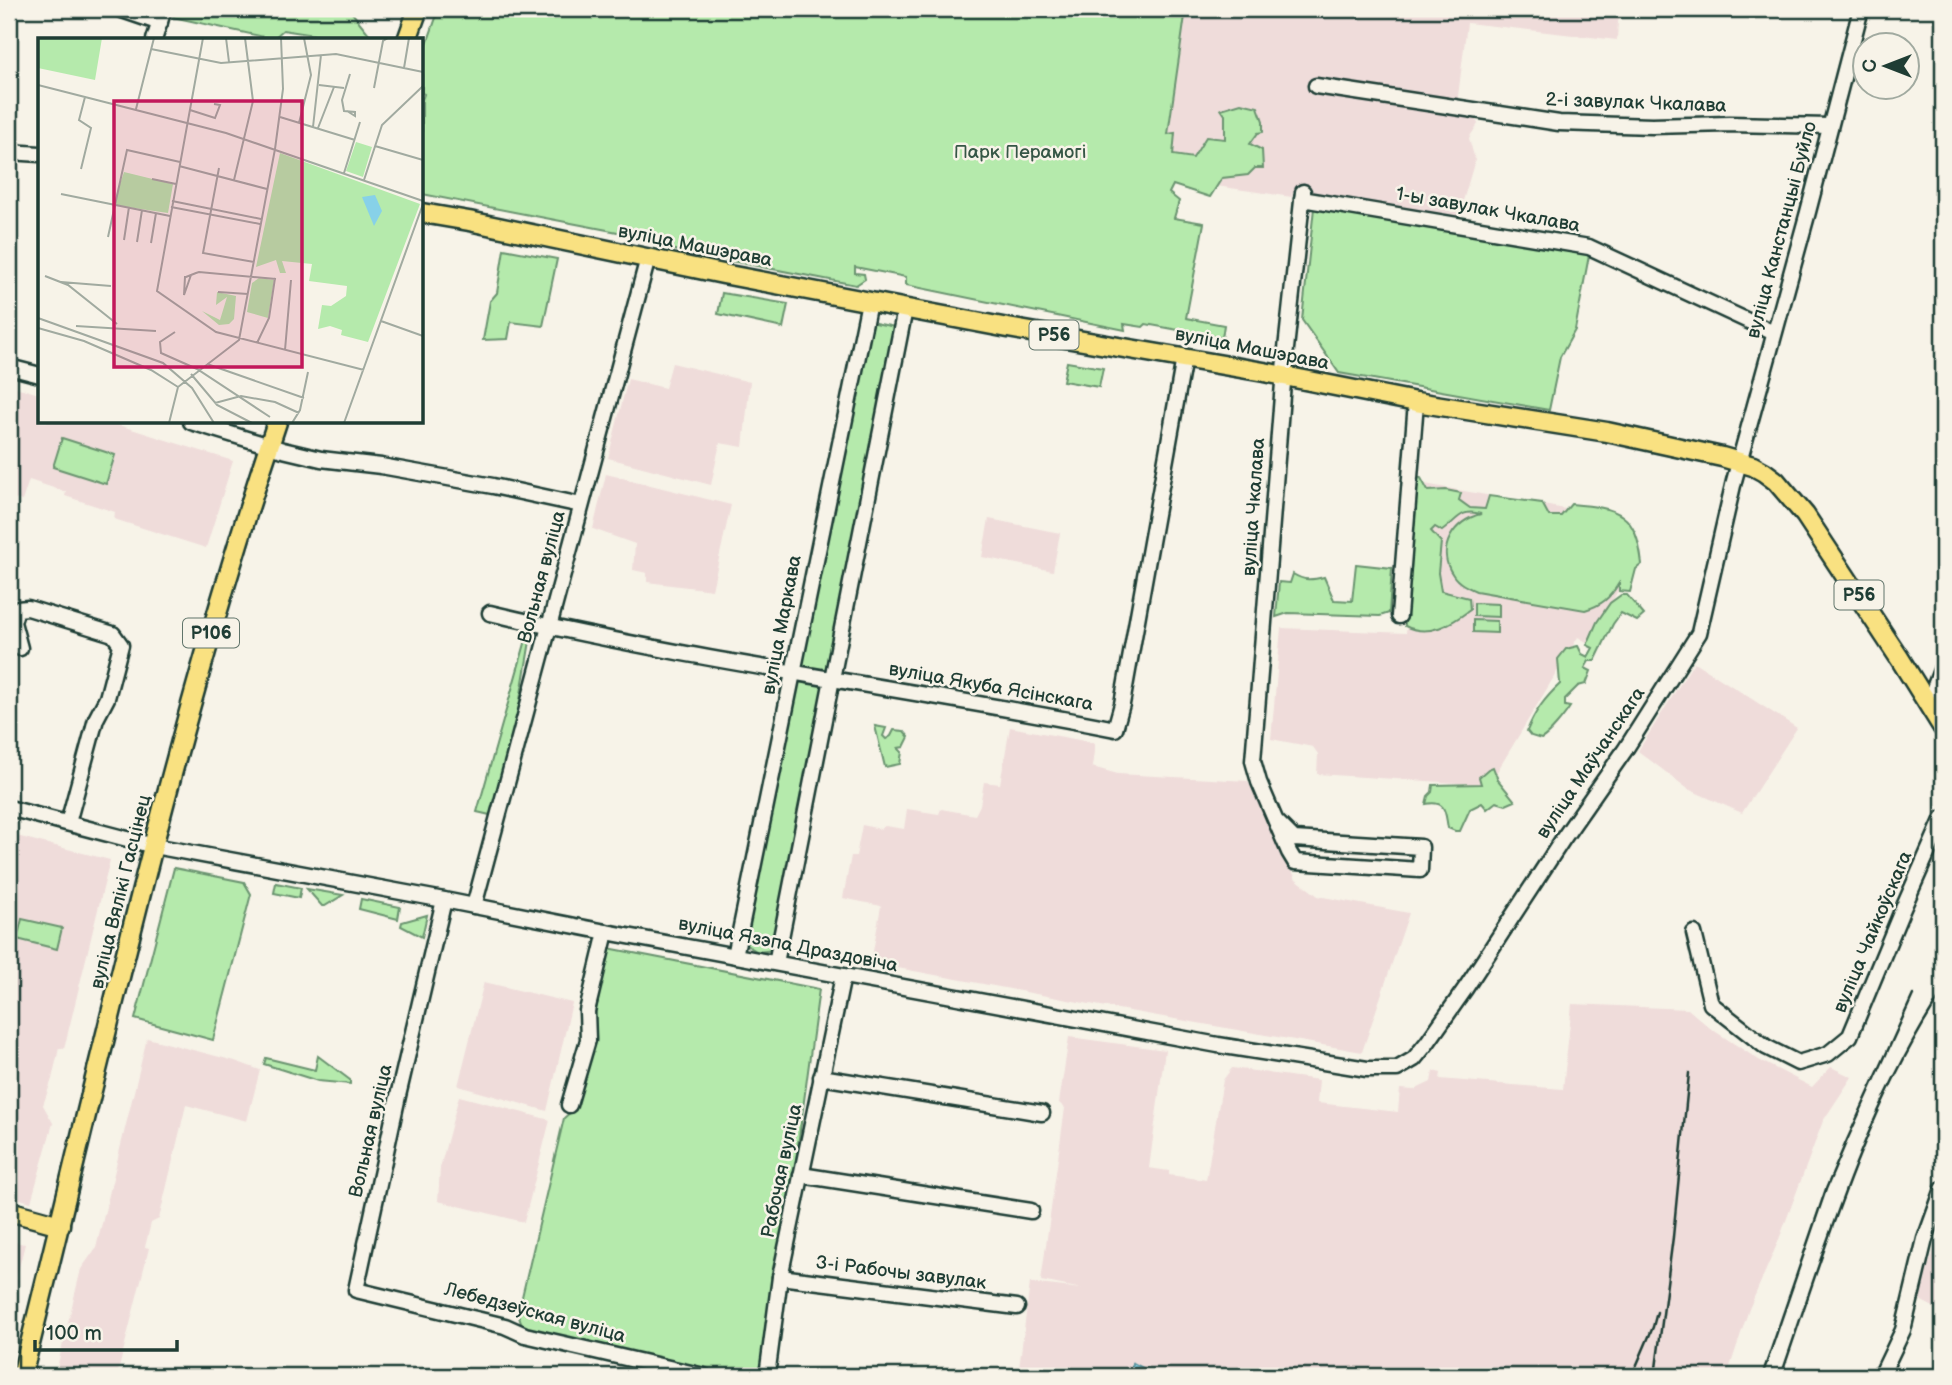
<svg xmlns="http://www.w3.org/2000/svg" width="1952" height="1385" viewBox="0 0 1952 1385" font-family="'Balsamiq Sans',sans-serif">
  <rect width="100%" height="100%" fill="#f7f3e8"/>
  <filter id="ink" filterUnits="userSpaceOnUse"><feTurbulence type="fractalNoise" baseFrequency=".0143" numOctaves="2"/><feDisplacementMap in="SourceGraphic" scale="14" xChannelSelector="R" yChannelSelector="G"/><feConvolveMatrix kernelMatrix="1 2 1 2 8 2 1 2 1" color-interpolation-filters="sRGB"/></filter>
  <g filter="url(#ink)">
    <g fill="#efdcda">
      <path d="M1186,9H1626L1618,21L1617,40L1467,23L1456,113L1474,116L1478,124L1469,138L1475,160L1458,218L1293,192L1292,197L1161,178Z"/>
      <path d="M672,363L750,382L743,447L720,443L711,485L608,458L628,379L665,388Z"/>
      <path d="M9,385L39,394L38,399L40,400V422H109L233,461L206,548L114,519L115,512L65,496L66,492L29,480L22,501L9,497Z"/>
      <path d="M606,474L731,505L712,590L647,582V573L633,570L635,544L593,529Z"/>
      <path d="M1419,483L1605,516L1627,575L1588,643L1578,637L1489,785L1317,774L1318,754L1313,747L1271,739L1281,628L1406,633Z"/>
      <path d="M989,519L1060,533L1053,571L982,557Z"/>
      <path d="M1694,662L1797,728L1742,813L1688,789L1638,751Z"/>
      <path d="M1010,727L1095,743L1092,767L1118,774L1248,781L1296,879L1318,896L1409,913L1362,1052L1084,1003L871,963L881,906L843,898L851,856H856L862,825L880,829L885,826L904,829L907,809L939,814L941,809L975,815L980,805L984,782L1000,784Z"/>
      <path d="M9,834L110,860L64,1049L59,1048L52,1079L43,1105L53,1123L31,1202L9,1196Z"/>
      <path d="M484,982L572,1003L547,1111L458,1086Z"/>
      <path d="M1572,1004L1688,1009L1710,1028L1759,1060L1812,1087L1831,1067L1852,1077L1823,1121L1778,1242L1749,1309L1727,1376H1018L1030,1283L1082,1289L1041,1281L1065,1108L1059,1103L1069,1037L1165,1050L1149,1168L1169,1171V1175L1206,1180L1223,1080L1232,1068L1319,1080L1317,1103L1398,1112L1400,1089L1414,1090L1431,1082L1433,1071L1441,1073L1440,1079L1563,1089Z"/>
      <path d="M147,1038L235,1061L260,1070L247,1121L186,1105L159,1219L151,1223L145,1247L149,1248L117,1376H55L81,1269L96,1248Z"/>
      <path d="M459,1096L550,1120L524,1222L438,1201L440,1168Z"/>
      <path d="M1943,1227V1312L1916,1298Z"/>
      <path d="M9,1241L25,1244L16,1279L19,1280L9,1323Z"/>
    </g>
    <g fill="#b5eaac" stroke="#6a9470" stroke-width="2">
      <path d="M176,9H349L374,40H335L333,38L283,30L273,39L173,17Z"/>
      <path d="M439,9H1186L1168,134L1175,133L1173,155L1193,158L1206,137L1225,139V115L1221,109L1241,103L1258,107L1263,121V132L1258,133L1250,144L1262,150L1263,168H1255L1248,175L1222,178L1210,197L1173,185L1169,193L1179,201L1174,218L1204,223L1186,318L1224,325L1222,338L1146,324L1143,327L1124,324L1125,330L906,285V277L855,267V273L864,274L865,279L856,285L669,249L664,241L422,194V100L424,94L422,93V58Z"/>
      <path d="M1314,208L1590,250L1575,330L1560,357L1549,410L1339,373L1302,320Z"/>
      <path d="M504,249L557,259L543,326L511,322L508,339L483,340L490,301L497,293Z"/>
      <path d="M722,293L788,304L783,328L718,314Z"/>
      <path d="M870,322L895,327L774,950L758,952L743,943Z"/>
      <path d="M1067,362L1103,368L1099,387L1063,381Z"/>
      <path d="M62,438L115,455L106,484L53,467Z"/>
      <path d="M1413,476L1421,478L1428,491L1446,490L1461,493L1459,500L1470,508L1485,509L1489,496L1542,503L1549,516H1561L1571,504C1619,508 1636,512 1642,564L1636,569L1630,592L1619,591V583C1610,598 1602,605 1585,610L1476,591C1467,587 1458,583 1453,575C1435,549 1454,520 1481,514C1460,508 1458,520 1442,531L1435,527L1431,531L1441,542L1438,573L1441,591L1469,598L1470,610C1451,624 1429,638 1405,626L1404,614Z"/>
      <path d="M1356,564L1392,568L1389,613L1380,616L1288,613L1276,617L1279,582L1290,583L1293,574C1304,581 1312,580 1324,577L1334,600L1352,601Z"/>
      <path d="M1621,595H1627L1644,615L1637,621L1621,613L1613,624L1595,661H1589L1585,668L1591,671L1586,684L1578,686L1565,699V706L1570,707C1565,715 1549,735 1541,739L1531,736L1527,731C1535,711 1545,698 1560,684L1558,659L1566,649L1578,646L1582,654L1588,657L1593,648L1587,645L1597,622L1610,603Z"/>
      <path d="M1474,603L1499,604V617L1474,616Z"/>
      <path d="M1473,620L1497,621V633L1473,632Z"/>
      <path d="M526,640L530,641L517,718L490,815L477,812Z"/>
      <path d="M875,726L886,728L883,736L886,739L891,736L894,730L904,731L909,737L904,747L898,748L902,752L900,764L885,767Z"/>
      <path d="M1493,767L1498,780L1515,801L1506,805L1496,802L1487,809L1482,803L1470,809L1460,831H1455L1448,828C1445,813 1447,800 1426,804L1428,796L1432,792L1433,785L1481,784L1479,777L1488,769Z"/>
      <path d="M174,868L244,882L251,894L213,1040L135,1019Z"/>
      <path d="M276,883L301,888L299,898L274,893Z"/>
      <path d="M307,889L343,895L325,906H322Z"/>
      <path d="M361,899L400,907L398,919L359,909Z"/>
      <path d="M427,915L422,937L401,926L402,922Z"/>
      <path d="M22,919L62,928L57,949L17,939Z"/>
      <path d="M608,948L819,989L767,1376H704L525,1335L518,1314L564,1118L573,1110L590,1041Z"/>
      <path d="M318,1056L350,1080V1084L318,1081L264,1064L266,1058L315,1070Z"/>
    </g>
    <path fill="#87d1e8" stroke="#5d96a0" stroke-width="2" d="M1133,1363L1151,1372V1376H1129Z"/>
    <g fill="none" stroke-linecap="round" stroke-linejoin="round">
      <defs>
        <g id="minor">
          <path d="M119,9L160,23"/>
          <path d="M154,40L164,9"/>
          <path d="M1316,86L1559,123L1652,126L1729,124L1830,126"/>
          <path d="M9,152L40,154"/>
          <path d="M1302,199L1589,247L1774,333"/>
          <path d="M9,367L40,375"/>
          <path d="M191,422L283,450L321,459L381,466L493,486L581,505"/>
          <path d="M490,613C696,662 907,688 1115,729L1122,704L1184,358"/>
          <path d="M1399,616L1416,402"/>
          <path d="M20,648L13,622L17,609L28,608L113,634L121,645L107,698L96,719L68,823"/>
          <path d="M1928,704L1943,665"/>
          <path d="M9,808L154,846L444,900L606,932L1218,1045L1367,1069H1397L1414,1059L1427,1043L1465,989L1563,839L1625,750L1699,633L1734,481L1808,212L1861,9"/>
          <path d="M1276,821L1294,839L1421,847L1420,870L1295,862L1289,852L1259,782L1253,761L1285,358L1303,192"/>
          <path d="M444,900L398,1096L356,1290L505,1326L525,1335L704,1376"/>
          <path d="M474,906L648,258"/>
          <path d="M1694,933L1711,1004L1766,1047L1798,1063L1828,1054L1850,1036L1901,913L1943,818"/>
          <path d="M735,956L869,302"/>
          <path d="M776,963L905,309"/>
          <path d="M821,1077L1042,1113"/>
          <path d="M569,1105L588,1040L587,1011L606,932"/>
          <path d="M801,1175L1031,1211"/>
          <path d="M780,1277L1017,1307"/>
          <path d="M767,1376L780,1277L843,976"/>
          <path d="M1881,1376L1903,1330L1925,1239L1943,1189"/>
        </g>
        <g id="major">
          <path d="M407,40L418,9"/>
          <path d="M422,213L469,221L723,274L1008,328L1264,372L1416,402L1607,432L1722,457L1753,466L1764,472L1776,481L1805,515L1900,659L1943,728"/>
          <path d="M9,1211L60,1225"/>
          <path d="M22,1376C102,1057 172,734 277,422"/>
        </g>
      </defs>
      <use href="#minor" stroke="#1f3d34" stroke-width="19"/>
      <use href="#major" stroke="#1f3d34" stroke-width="23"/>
      <use href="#minor" stroke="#f7f3e8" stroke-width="14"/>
      <use href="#major" stroke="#f9e181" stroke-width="18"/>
      <g stroke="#1f3d34" stroke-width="2.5">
        <path d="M1632,1376L1653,1327L1657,1312"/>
        <path d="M1655,1376L1673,1237L1689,1073"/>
        <path d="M1762,1376L1826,1189L1847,1140L1913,995"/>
        <path d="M1781,1376C1826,1245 1866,1109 1943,992"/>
      </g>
    </g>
  </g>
  <g text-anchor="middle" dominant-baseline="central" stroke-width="5" stroke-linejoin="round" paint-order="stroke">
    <g fill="#f7f3e8" stroke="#60746a" stroke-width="2">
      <rect x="1029.5" y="320.5" width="49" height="29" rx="5"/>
      <rect x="1834.5" y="580.5" width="49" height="29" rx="5"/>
      <rect x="183" y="618.5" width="56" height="29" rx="5"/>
    </g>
    <g font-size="18" font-weight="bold" fill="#1f3d34">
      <text x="1054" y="335">Р56</text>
      <text x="1859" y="595">Р56</text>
      <text x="211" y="633">Р106</text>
    </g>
    <g font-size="19" fill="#1f3d34" stroke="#f7f3e8">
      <text transform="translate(1636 103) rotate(2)">2-і завулак Чкалава</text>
      <text transform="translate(1488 210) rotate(10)">1-ы завулак Чкалава</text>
      <text transform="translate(1782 230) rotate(-75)">вуліца Канстанцыі Буйло</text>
      <text transform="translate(695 246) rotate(11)">вуліца Машэрава</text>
      <text transform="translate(1252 349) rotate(11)">вуліца Машэрава</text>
      <text transform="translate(1254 507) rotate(-86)">вуліца Чкалава</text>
      <text transform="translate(542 577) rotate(-75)">Вольная вуліца</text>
      <text transform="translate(782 625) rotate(-79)">вуліца Маркава</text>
      <text transform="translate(991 687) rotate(10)">вуліца Якуба Ясінскага</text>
      <text transform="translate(1591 763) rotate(-56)">вуліца Маўчанскага</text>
      <text transform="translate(121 892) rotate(-76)">вуліца Вялікі Гасцінец</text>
      <text transform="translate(1873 932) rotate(-67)">вуліца Чайкоўскага</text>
      <text transform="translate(788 945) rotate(11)">вуліца Язэпа Драздовіча</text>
      <text transform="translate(371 1131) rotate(-77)">Вольная вуліца</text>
      <text transform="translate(782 1171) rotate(-78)">Рабочая вуліца</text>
      <text transform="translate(901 1273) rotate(7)">3-і Рабочы завулак</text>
      <text transform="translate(535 1313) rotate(15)">Лебедзеўская вуліца</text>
    </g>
    <g font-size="19" fill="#365746" stroke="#f7f3e8">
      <text x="1020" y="152">Парк Перамогі</text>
    </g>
  </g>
  <g transform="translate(38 38)">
    <rect width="385" height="385" fill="#f7f3e8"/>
    <path d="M0,0H64L57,42L0,30ZM318,104L334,109L325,139L308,133ZM242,115L382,166L330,304L303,297L304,292L292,288L280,291L284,267L293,268L308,258L309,248L271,243L274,226L244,223L248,235H242L238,222L218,229ZM86,134L135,146L130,175L75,167ZM221,240L236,242L230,280L209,274L214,245ZM179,254L198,258L196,281L191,286L181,287L164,273L182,282L189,259L178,267Z" fill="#b5eaac"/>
    <path d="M337,157L344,173L336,188L324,159Z" fill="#87d1e8"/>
    <path fill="none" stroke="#a1aaa0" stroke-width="2" d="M165,0L119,253L178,294L326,332M188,0L191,24M113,11L183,25L298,16L385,34M366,30L371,0M0,47L188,95L385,163M281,47L306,50M336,50L345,3L350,0M98,71L116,0M152,72L177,80L182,67L176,66M309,73L317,78V74L306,73L304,62L312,36M242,79L317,102M261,85L273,37L266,0M275,89L283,17M280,90L296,49M337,108L385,122M237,111L245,51L243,0M141,128L229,151M181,130L165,215L216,224M43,131L53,90L41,82L47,59M306,135L322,84M114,141L138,146M196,142L215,63L207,0M326,142L344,87L385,48M23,156L132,178M134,163L223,181M133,169L222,186M70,199L89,112L142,124M86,202L91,169M99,204L104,172M113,205L118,175M153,237L146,257L147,239H148L158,235L161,234L238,241M7,238L30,247L79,286M23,244L73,248M180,254L210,256M0,280L125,325L154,350L176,385M343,283L385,298M38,288L118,293M0,290L46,303L113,332L140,349M137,294L122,304L123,315L159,331L232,379M219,305L231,280L237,240M247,312L253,242M169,326L266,360M153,336L179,367L214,385M177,365L203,358L237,364L261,375M131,385L140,349L201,302L237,111M254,385L262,372L270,334M306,385L385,166"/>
    <path fill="#c2185b" fill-opacity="0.15" stroke="#c2185b" stroke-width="3.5" d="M76,63H264V329H76Z"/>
    <rect width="385" height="385" fill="none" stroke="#1f3d34" stroke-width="3.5"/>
  </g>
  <rect width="1952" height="1385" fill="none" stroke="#f7f3e8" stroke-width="35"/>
  <rect x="18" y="18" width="1917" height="1350" fill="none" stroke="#1f3d34" stroke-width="2.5" filter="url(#ink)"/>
  <g transform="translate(1886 66) rotate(270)"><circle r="33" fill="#f7f3e8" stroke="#a1aaa0" stroke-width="2"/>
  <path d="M0-5L12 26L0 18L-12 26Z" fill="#1f3d34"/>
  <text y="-10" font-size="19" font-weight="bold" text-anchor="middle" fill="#1f3d34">С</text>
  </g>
  <path d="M35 1340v10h142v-10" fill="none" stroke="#1f3d34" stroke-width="3.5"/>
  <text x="46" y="1340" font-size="21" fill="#1f3d34" stroke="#f7f3e8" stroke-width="5" paint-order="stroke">100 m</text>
</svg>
